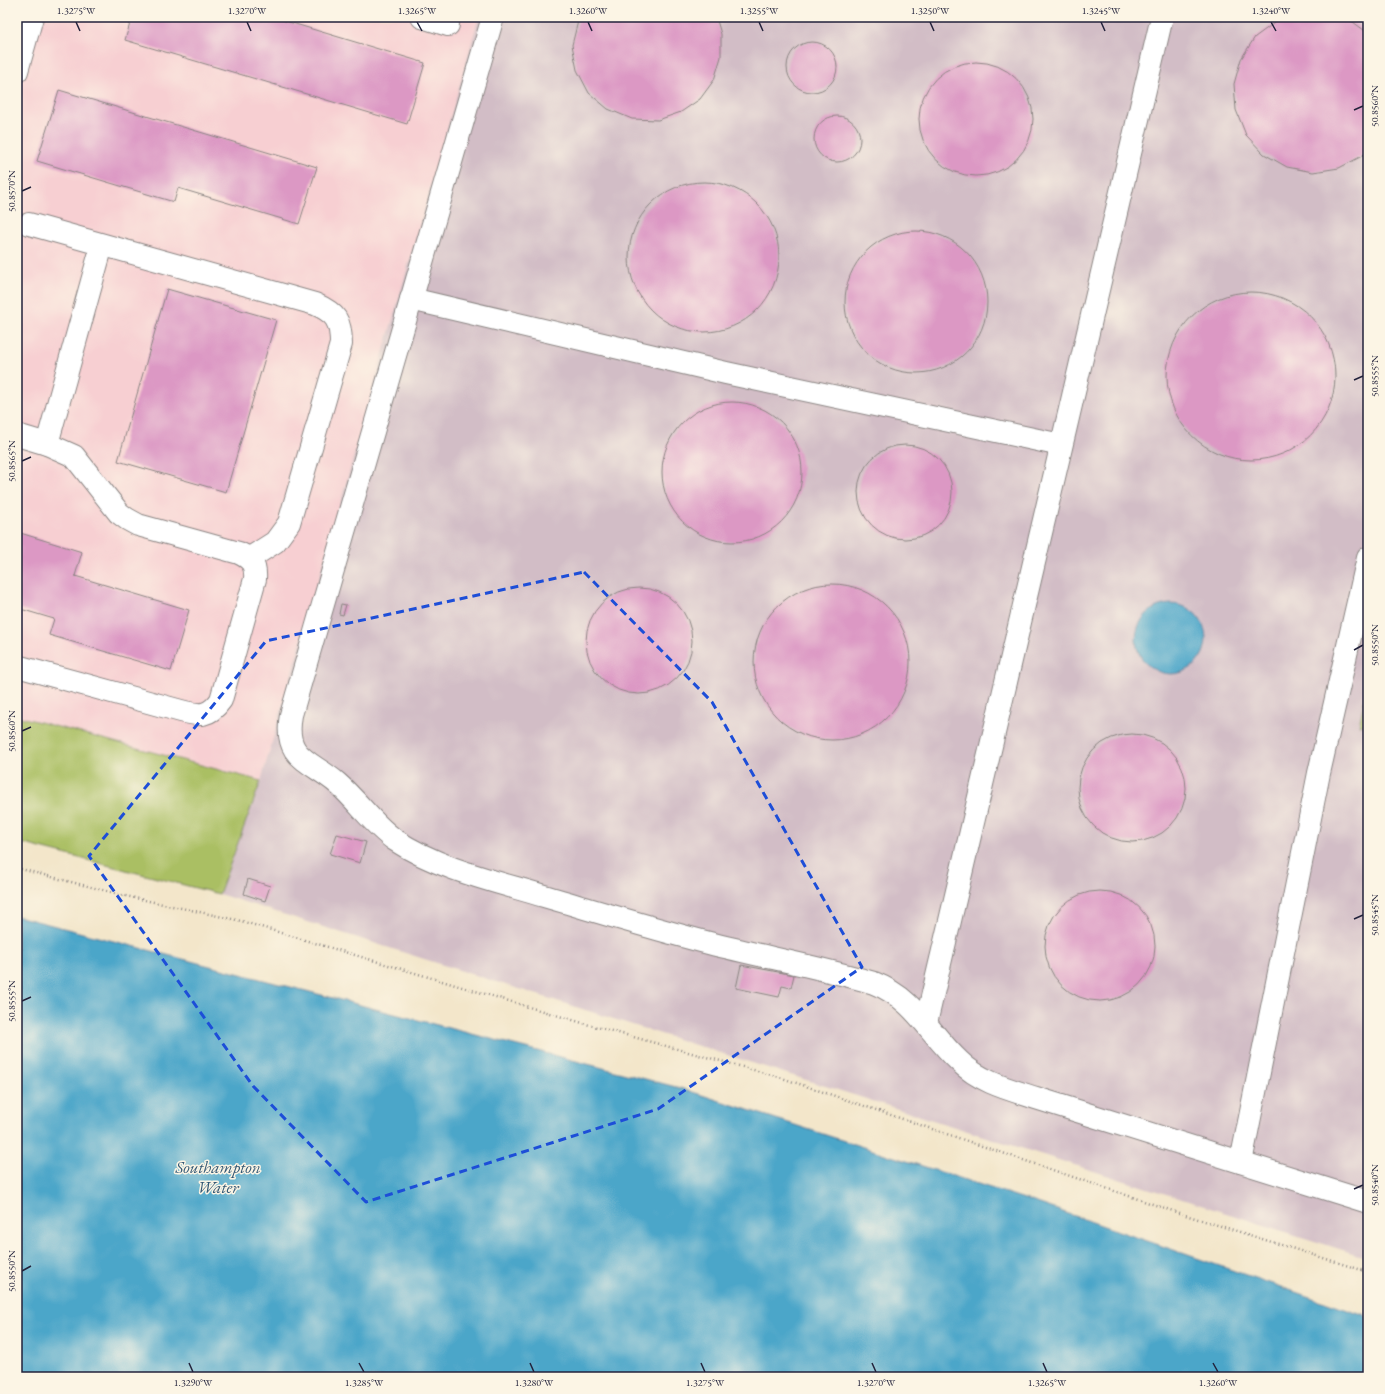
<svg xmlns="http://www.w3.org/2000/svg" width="1385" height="1394" viewBox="0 0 1385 1394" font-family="'EB Garamond',serif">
  <rect width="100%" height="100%" fill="#fcf5e5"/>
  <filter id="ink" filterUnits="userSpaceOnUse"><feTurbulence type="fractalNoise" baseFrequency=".025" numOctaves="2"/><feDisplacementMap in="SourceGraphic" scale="8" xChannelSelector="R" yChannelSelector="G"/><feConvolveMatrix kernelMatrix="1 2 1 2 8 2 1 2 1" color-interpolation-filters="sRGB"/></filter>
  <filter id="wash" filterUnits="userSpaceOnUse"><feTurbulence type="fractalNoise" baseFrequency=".012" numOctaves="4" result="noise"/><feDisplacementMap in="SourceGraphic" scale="16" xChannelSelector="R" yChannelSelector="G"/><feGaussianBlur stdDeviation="0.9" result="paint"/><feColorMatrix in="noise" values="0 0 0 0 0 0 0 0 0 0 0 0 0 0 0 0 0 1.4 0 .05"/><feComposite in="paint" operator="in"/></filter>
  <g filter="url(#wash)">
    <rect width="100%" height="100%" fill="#f3e6ca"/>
    <path fill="#f7cfd2" d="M17,17H479L261,781L17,716Z"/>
    <path fill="#d2bdc6" d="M479,17H1368V1258L219,894L261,781Z"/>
    <g fill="#aabf63" stroke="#66704f">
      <path d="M1368,684V727L1359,725Z"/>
      <path d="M17,716L261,781L219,894L17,842Z"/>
    </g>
    <g fill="#4ba6c9" stroke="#366482">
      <circle cx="1171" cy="639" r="35"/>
      <path d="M17,916L680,1088L1037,1203L1368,1317V1377H17Z"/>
    </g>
    <g id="blocks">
      <g fill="#dc98c4">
        <path d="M132,17H272L425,63L407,124L125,40Z"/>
        <path d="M579,17H716L721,34V57L714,80L700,99L681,112L658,120L632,119L608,109L589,93L577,70L572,45Z"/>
        <path d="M1288,17H1341L1353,22L1368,33V150L1362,156L1339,168L1313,172L1287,167L1264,154L1246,135L1236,110L1234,84L1241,59L1255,37L1277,21Z"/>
        <circle cx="812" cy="67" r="25"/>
        <circle cx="976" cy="119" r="57"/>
        <path d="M59,90L317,167L299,224L178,188L174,202L37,161Z"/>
        <circle cx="837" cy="139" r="23"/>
        <circle cx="704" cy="257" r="75"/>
        <circle cx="916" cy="302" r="71"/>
        <path d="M167,289L276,320L226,492L118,461Z"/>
        <circle cx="1251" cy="376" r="84"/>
        <circle cx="732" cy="472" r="70"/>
        <circle cx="905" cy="492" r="47"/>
        <path d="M17,532L82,552L75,576L189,610L171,671L49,635L54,619L17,608Z"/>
        <circle cx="832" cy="662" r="78"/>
        <circle cx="639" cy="641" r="53"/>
        <path d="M341,604L346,605L343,615L339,614Z"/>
        <circle cx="1132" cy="788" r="54"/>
        <path d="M337,834L366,842L360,863L330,854Z"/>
        <path d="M248,879L270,886L265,901L244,894Z"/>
        <circle cx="1100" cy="946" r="55"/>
        <path d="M741,965L794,975L791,988L782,986L779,997L736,988Z"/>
      </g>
    </g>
  </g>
  <g filter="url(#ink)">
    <use href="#blocks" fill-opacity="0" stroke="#8a8482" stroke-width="1"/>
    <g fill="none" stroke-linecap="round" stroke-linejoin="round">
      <defs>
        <g id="minor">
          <path d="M422,17L448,25"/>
          <path d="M493,17L291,715C283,759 310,760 337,783C358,801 373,825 395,840C439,869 494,881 544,896C599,912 654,929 709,943C764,957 820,967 874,983C915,999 928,1032 959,1061C980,1082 1008,1089 1036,1098L1368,1202"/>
          <path d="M17,71L32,17"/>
          <path d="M29,224L315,304C336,313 341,321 341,344L289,523L275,542L250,558"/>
          <path d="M411,299L726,373L1061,445"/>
          <path d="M17,435L47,444L74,456L119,513L127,519L138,525L239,553C252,559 256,565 255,579L221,700C209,717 200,716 181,711L17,666"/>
          <path d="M47,444L102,245"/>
          <path d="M926,1023L1162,17"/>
          <path d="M1241,1162L1319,773L1368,558"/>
        </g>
      </defs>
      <use href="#minor" stroke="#8a8482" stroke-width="24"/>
      <path stroke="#8a8482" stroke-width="2.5" stroke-dasharray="1 3" stroke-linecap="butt" d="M17,868L126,896L241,921L586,1024L779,1077L1179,1213L1368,1272"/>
      <use href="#minor" stroke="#fff" stroke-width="22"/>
    </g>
  </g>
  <path fill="none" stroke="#1d4ed8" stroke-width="3" stroke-dasharray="8 5" stroke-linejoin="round" d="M584,572L712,702L862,967L658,1109L366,1202L253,1086L89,856L266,641Z"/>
  <path fill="none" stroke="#22223b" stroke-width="1.5" d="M76,22L80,31M247,22L251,31M417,22L422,31M588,22L592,31M759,22L763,31M930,22L934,31M1101,22L1105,31M1271,22L1276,31M1354,110L1363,106M22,191L31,187M1354,380L1363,376M22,461L31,457M1354,650L1363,645M22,731L31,727M1354,919L1363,915M22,1001L31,997M1354,1189L1363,1185M22,1271L31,1266M189,1363L193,1372M359,1363L364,1372M530,1363L534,1372M701,1363L705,1372M872,1363L876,1372M1043,1363L1047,1372M1213,1363L1218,1372"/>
  <g text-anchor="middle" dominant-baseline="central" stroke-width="3" stroke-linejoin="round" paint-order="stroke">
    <g font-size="17" font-style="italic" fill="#325774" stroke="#fcf5e5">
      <text x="218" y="1167">Southampton<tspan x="218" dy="20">Water</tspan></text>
    </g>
  </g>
  <rect width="1385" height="1394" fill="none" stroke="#fcf5e5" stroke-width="44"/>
  <rect x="22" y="22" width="1341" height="1350" fill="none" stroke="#22223b" stroke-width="1.5"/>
  <g font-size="10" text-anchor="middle" fill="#22223b">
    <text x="76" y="14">1.3275°W</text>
    <text x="247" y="14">1.3270°W</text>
    <text x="417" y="14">1.3265°W</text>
    <text x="588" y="14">1.3260°W</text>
    <text x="759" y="14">1.3255°W</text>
    <text x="930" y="14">1.3250°W</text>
    <text x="1101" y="14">1.3245°W</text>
    <text x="1271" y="14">1.3240°W</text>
    <text transform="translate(1374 106) rotate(-90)" y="4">50.8560°N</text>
    <text transform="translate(11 191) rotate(-90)" y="4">50.8570°N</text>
    <text transform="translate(1374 376) rotate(-90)" y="4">50.8555°N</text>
    <text transform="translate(11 461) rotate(-90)" y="4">50.8565°N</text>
    <text transform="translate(1374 645) rotate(-90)" y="4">50.8550°N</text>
    <text transform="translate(11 731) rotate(-90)" y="4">50.8560°N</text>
    <text transform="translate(1374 915) rotate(-90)" y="4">50.8545°N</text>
    <text transform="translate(11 1001) rotate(-90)" y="4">50.8555°N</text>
    <text transform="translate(1374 1185) rotate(-90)" y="4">50.8540°N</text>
    <text transform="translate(11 1271) rotate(-90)" y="4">50.8550°N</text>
    <text x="193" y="1386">1.3290°W</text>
    <text x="364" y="1386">1.3285°W</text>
    <text x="534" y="1386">1.3280°W</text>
    <text x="705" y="1386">1.3275°W</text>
    <text x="876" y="1386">1.3270°W</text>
    <text x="1047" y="1386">1.3265°W</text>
    <text x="1218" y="1386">1.3260°W</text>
  </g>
</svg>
